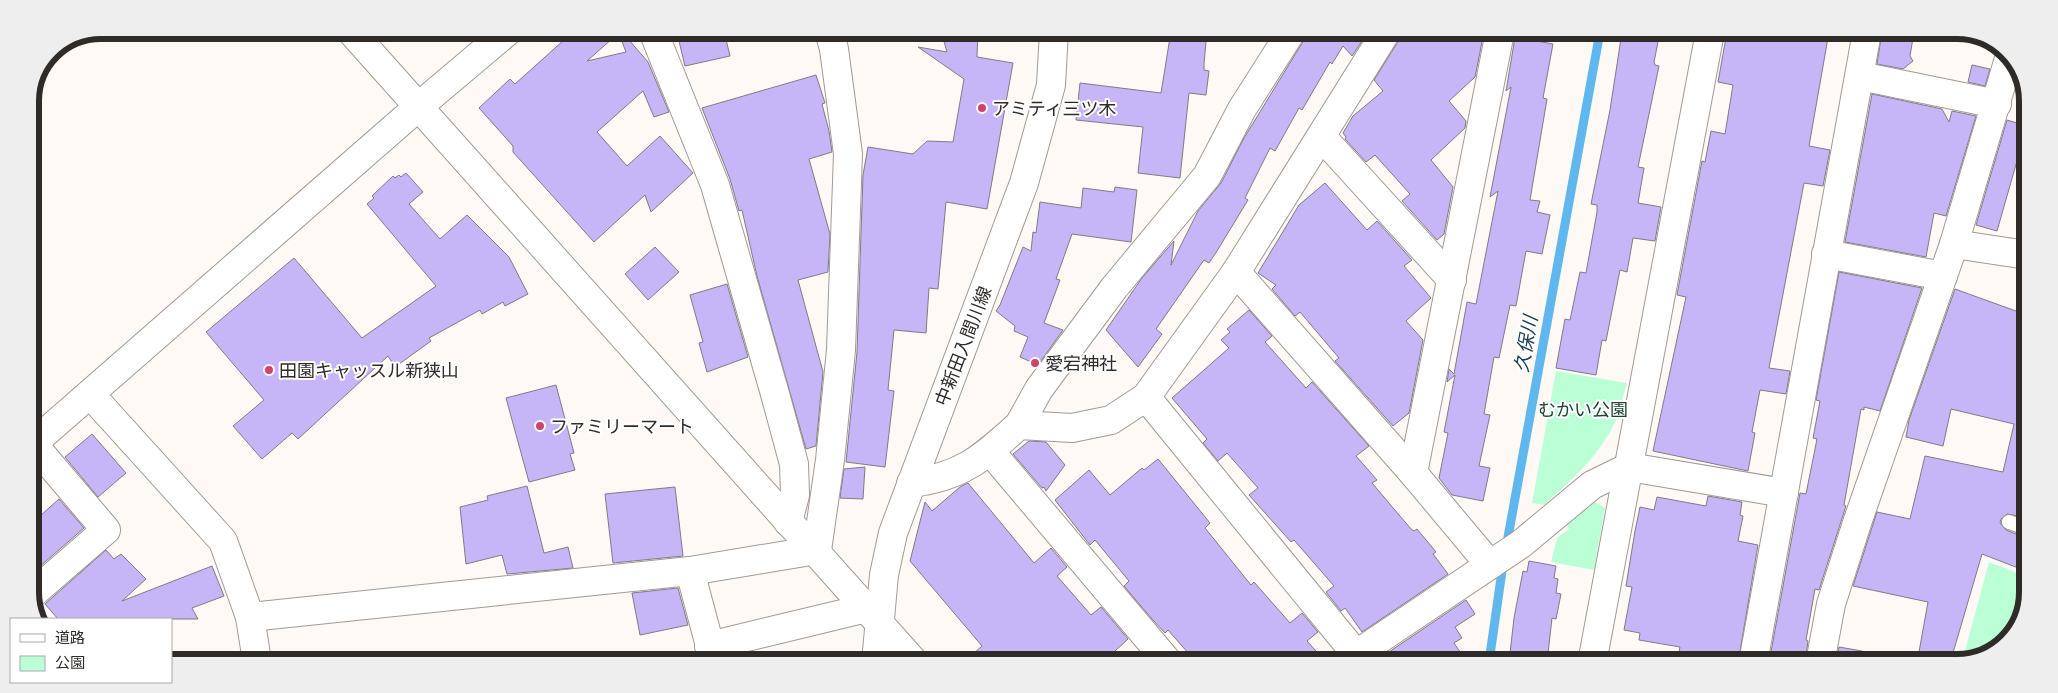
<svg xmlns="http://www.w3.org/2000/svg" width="2058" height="693" viewBox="0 0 2058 693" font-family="Inter,'Noto Sans JP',sans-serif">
  <rect width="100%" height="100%" fill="#fef9f5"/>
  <g fill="#bbffd7">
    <path d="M1556,371L1627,383C1623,395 1621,408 1616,420C1600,455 1573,479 1544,505L1532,503Z"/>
    <path d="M1594,501L1605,508L1594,570L1551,562L1557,538L1569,529L1565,523Z"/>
    <path d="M1989,562L2026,576V611L2001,648L1962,662Z"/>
  </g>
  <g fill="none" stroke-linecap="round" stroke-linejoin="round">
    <g stroke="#60b7ee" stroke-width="9">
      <path d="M1506,548L1600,32"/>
      <path d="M1489,662L1503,564"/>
    </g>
  </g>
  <g fill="#c6b5f7" stroke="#7e7c84">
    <path d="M574,31H621L587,61L626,52L619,34L622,32L648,62L669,112L654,117L643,91L597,132L627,166L660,136L693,173L651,212L645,195L594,242L513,152V146L479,108L510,79L515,84Z"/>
    <path d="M724,31L730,56L685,66L679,41Z"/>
    <path d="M941,31H978L977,57L1013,63L987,209L946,202L938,289L929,288L926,333L894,330L888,390L894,391L885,467L846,462L857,352L863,175L868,147L913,154L927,141L953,142L964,79L918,47L947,52Z"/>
    <path d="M1171,31H1207L1204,64V70L1209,71L1206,95L1189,93L1180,178L1138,173L1143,127L1076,120L1080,83L1161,93Z"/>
    <path d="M1307,32H1368L1352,56L1343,46L1332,64L1330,62L1302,110L1299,108L1275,151L1270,148L1245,198L1248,200L1217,251L1209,263L1204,260L1156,329L1162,334L1138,367L1106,330L1142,278L1174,241L1171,265L1198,211L1221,183L1244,138L1304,40Z"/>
    <path d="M1402,32H1484L1475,77L1449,101L1466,121L1465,128L1431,160L1453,187L1444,234L1437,240L1402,201L1410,194L1375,155L1366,162L1345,139L1346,137L1343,133L1353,116L1383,91L1374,80L1399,40Z"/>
    <path d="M1622,32H1660L1654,62L1655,65L1659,66L1638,167L1644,168L1638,203L1661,207L1655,241L1633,238L1627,272L1620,270L1606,341L1602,340L1596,375L1556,368L1565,319L1570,320L1580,272L1586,273L1597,212V205L1591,204L1610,110Z"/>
    <path d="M1727,32H1829L1809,146L1830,150L1823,186L1804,183L1769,368L1790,371L1786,394L1760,390L1752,432L1755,433L1748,471L1653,451L1686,297L1677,295L1702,161L1705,162L1711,131L1725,134L1733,85L1718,82Z"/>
    <path d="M1882,32H1914L1910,56L1913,61L1903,69L1877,64Z"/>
    <path d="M1515,37L1553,44L1543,98L1547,99L1530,200L1540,201L1537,212L1550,215L1542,254L1526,251L1516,306L1510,305L1499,358L1494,357L1484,414L1490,415L1479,466L1490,468L1483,501L1452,495L1439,478L1448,433L1444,432L1455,375L1447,382L1449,369L1454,374L1467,302L1476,304L1498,191L1490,197L1511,87L1506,91Z"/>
    <path d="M1972,65L1990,69L1985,86L1968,82Z"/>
    <path d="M816,75L825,103L822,104L829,131L832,152L809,159L830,234L828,272L798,280L823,372L816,446L806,449L757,276L742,210L739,211L730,179L702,108Z"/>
    <path d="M1872,94L1942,109L1949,122L1952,111L1976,116L1946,216L1934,213L1926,257L1845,242Z"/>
    <path d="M2007,120L2027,126L1997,231L1976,225Z"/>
    <path d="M406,173L423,192L409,204L440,239L467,215L509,257L528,294L505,306L503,302L482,314L480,310L429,338L431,341L395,367L388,356L298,439L292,433L262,459L233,426L264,400L206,332L294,258L362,338L436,286L367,204L374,198L372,196L393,176L395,178L399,175L401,177Z"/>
    <path d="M1325,183L1367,230L1377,221L1412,260L1404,266L1431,298L1406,321L1423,340L1409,413L1393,426L1335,361L1339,358L1300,312L1295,316L1272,289L1276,285L1258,273L1299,205Z"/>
    <path d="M1115,187L1137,190L1131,242L1072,234L1056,279L1060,280L1044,323L1063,330L1038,365L1020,357L1028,337L1014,331L1015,326L996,311L1000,305L1023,247L1031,251L1033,232L1036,233L1040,202L1081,208L1083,188L1114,192Z"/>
    <path d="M655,247L679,272L648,300L625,274Z"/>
    <path d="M1839,272L1922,288L1880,411L1864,407V410L1861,409L1844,505L1846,506L1819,590L1815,589L1806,640L1808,641L1805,663H1769L1800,493L1806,494L1817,439L1813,438L1820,401L1816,400Z"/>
    <path d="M727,284L748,357L707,372L699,343L703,342L690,295Z"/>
    <path d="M1955,289L2027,315L2026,498L2019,516L2007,514L2001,519L2000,523L2006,530L2026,538V571L1982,554L1950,663H1917L1928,602L1853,586L1877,512L1910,519L1925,456L2003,472L2014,424L1951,409L1943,446L1906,437L1909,420Z"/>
    <path d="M1249,310L1272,336L1265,342L1306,388L1312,382L1369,446L1356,456L1377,480L1372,483L1411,529L1414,531L1417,529L1436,552L1433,554L1448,574L1362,632L1345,608L1341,611L1326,592L1334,586L1294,540L1291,542L1249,495L1258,488L1227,453L1218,461L1203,443L1207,439L1172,398L1229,348L1221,340L1230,332L1227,329Z"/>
    <path d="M556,385L574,453L570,454L575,470L529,482L506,398Z"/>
    <path d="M92,434L126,473L98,497L65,457Z"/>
    <path d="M1029,441L1046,442L1065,465L1046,491L1044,487L1042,488L1013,454Z"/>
    <path d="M1158,459L1210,523L1205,528L1251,585L1254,582L1290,623L1302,613L1318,632L1307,641L1316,651L1301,662H1196L1168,630L1165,633L1152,619L1124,586L1129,581L1095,540L1090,545L1055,500L1089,470L1110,495L1142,468L1144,470Z"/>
    <path d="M865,467L863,499L840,498L844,469Z"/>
    <path d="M968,483L1034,563L1051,548L1067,567L1057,576L1091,615L1101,607L1128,639L1103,662H964L982,646L910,561L925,502L932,511L960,487Z"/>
    <path d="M527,486L544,553L568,547L573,568L507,574L502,555L466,564L460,507L488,500L487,496Z"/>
    <path d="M675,487L683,556L613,563L605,494Z"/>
    <path d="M1708,496L1742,502L1740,515L1743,516L1738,541L1758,545L1738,663H1677L1680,647L1639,640L1640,633L1624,630L1632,587L1626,586L1635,531L1640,507L1654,510L1657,497L1706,506Z"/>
    <path d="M59,499L84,528L30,575V525Z"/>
    <path d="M106,550L114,559L121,554L146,579L122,601L212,566L224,596L192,608L198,619H58L45,604Z"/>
    <path d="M1529,561L1556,566L1554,578L1558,579L1556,593L1561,594L1556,619L1552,618L1547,662H1509L1514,618L1523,571L1527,572Z"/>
    <path d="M678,588L688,625L640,635L632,593Z"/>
    <path d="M1466,600L1475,614L1455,627L1462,638L1454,643L1467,662H1374Z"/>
    <path d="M1839,647L1862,651L1861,663H1836Z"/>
  </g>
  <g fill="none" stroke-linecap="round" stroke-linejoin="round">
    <defs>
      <path id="lane" d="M2009,522L2026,528"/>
      <g id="street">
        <path d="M653,31L715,185L775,394L794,464L795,495L788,522"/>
        <path d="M1860,76L1997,104"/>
        <path d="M418,107L508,31"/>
        <path d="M1322,137L1452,280"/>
        <path d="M1954,244L2027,255"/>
        <path d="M1826,254L1943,276"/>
        <path d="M1236,272L1413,473L1490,565"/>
        <path d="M90,394L223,541L250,617L257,661"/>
        <path d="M1146,397L1356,654L1358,662"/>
        <path d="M1019,425L1039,389L1114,288L1207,176L1242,109L1291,32"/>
        <path d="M990,451L1168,662"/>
        <path d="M1413,473L1500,32"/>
        <path d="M911,483C962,477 982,458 1019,425L1072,428L1111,420L1146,397L1236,272L1386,32"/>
        <path d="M690,571L714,661"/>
        <path d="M30,596L106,530L33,444"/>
        <path d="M250,617L690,571L817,550L830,460L841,350L848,154L834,49L829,31"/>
        <path d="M709,646L867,608"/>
        <path d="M1345,662L1521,544L1592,485L1629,467L1784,493"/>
        <path d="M1592,663L1710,32"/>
        <path d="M1753,663L1867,32"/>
        <path d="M1820,663L1831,604L1857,523L1954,244L2010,55"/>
      </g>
      <g id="secondary">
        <path d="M350,30L914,662"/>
        <path d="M30,446L418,107"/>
        <path d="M876,662L884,575L893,533L1024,183L1051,85L1054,31"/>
      </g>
    </defs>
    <use href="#lane" stroke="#a29994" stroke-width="16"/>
    <use href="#street" stroke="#a29994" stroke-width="30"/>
    <use href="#secondary" stroke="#a29994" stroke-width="30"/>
    <use href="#lane" stroke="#fff" stroke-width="14"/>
    <use href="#street" stroke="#fff" stroke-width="28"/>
    <use href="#secondary" stroke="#fff" stroke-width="28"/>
  </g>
  <g fill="#d1436e" stroke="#fff" stroke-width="2">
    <circle cx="982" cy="108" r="5"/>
    <circle cx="1035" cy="363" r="5"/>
    <circle cx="269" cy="370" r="5"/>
    <circle cx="540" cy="426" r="5"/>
  </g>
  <g text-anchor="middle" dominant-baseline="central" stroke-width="4" stroke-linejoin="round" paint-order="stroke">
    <g font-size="18" fill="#2e2b29" stroke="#fff" text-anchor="start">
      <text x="992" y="108">アミティ三ツ木</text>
      <text x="1045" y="363">愛宕神社</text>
      <text x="279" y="370">田園キャッスル新狭山</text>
      <text x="550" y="426">ファミリーマート</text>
    </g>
    <g font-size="18" fill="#2e2b29" stroke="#fff">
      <text transform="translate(963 346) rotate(-69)">中新田入間川線</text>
    </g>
    <g font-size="18" fill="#1b432f" stroke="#fff">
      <text x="1583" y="409">むかい公園</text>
    </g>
    <g font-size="19" font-style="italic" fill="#193e55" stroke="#fff">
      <text transform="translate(1526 344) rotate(-80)">久保川</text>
    </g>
  </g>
  <path d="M0 0H2058V693H0ZM101 39H1957A62 62 0 0 1 2019 101V592A62 62 0 0 1 1957 654H101A62 62 0 0 1 39 592V101A62 62 0 0 1 101 39Z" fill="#eee" fill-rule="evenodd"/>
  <path fill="none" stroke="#2e2b29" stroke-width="6" d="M101 39H1957A62 62 0 0 1 2019 101V592A62 62 0 0 1 1957 654H101A62 62 0 0 1 39 592V101A62 62 0 0 1 101 39Z"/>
  <rect x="10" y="618" width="162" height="65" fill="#ffffff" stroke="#abaaa9"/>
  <rect x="20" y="634" width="25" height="8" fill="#ffffff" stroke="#abaaa9"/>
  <text x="55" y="643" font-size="15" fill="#2e2b29">道路</text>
  <rect x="20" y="656" width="25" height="15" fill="#bbffd7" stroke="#abaaa9"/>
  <text x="55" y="668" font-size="15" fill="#2e2b29">公園</text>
</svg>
